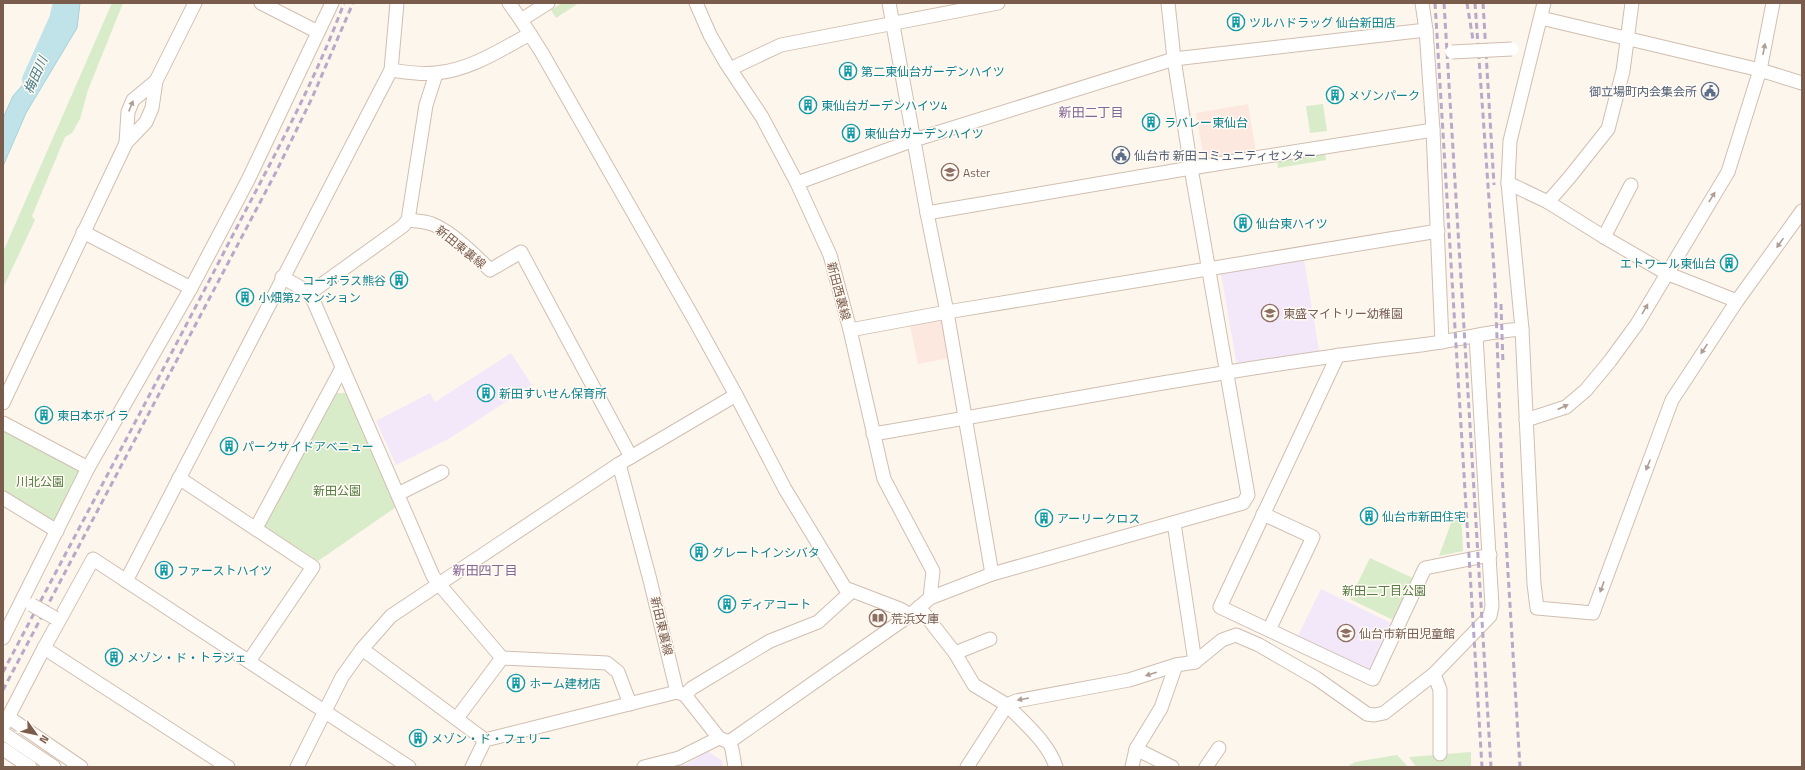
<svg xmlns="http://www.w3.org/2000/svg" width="1805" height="770" viewBox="0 0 1805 770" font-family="'Titillium Web','Noto Sans JP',sans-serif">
  <rect width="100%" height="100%" fill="#fdf6ec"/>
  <g fill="#fde8e0">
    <path d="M1248,104L1256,152L1204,161L1196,113Z"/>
    <path d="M942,319L950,358L918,364L910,325Z"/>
  </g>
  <g fill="#f3e8fa">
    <path d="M1304,259L1319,351L1237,366L1221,274Z"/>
    <path d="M511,353L532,385L450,438L396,465L376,421L430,393L435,402Z"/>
    <path d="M1321,589L1395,625L1373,670L1364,673L1296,640Z"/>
    <path d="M708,751L722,761L723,767H673L687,764Z"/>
  </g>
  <g fill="#d8ecc9">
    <path d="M112,3H123L88,90L80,119L72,133L65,137L32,216L35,220L3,288V252Z"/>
    <path d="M562,3H579L556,18L551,10Z"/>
    <path d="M1323,104L1327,131L1310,133L1306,106Z"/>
    <path d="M1325,152L1326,160L1278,168L1277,160Z"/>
    <path d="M336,393H349L396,507L318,561L264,526Z"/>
    <path d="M6,432L82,470L53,524L3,491V433Z"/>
    <path d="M1455,512H1461L1463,551L1439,556Z"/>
    <path d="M1370,558L1417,580L1397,622L1350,599Z"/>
    <path d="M1471,752V767H1416L1409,757Z"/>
    <path d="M1397,755L1408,767H1347L1355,762Z"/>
  </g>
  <path fill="#bfe3e8" stroke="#a5d3da" d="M56,3H80L77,28L26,113L3,166V118L13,96L26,81L50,46Z"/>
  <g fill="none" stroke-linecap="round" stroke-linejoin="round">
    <path stroke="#bfe3e8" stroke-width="22" d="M33,80L60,20L64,3"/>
    <defs>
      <g id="minor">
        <path d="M261,3L318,32"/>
        <path d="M509,3L521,20L542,53L694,319L736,395L785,489L845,588L900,609L910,615"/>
        <path d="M696,3L710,35L726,63L762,117L797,183L830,255L850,330L884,479L933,571L930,598"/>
        <path d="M889,3L927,213L947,312L992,574"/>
        <path d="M1422,3L1426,30L1433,130L1442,342"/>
        <path d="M1544,3L1510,141L1508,183L1522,329L1534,584L1537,608L1593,613L1672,400L1737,301L1802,211"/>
        <path d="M1541,18L1760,70L1802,83"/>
        <path d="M521,20L548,3"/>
        <path d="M730,69L781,45L998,3"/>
        <path d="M391,70C405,72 421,75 436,73C470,70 500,50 530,34"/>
        <path d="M436,74L426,105L408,220C415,221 425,221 432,224C451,231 476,256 490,270L521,252L631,457"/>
        <path d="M126,143L128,112L133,100L156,81"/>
        <path d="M797,183L914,140L1174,59L1426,30"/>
        <path d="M1508,183L1548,202L1604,237L1666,273L1737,301"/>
        <path d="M1548,202L1569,178L1608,129L1623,71L1632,3"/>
        <path d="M927,213L1191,168L1433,130"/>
        <path d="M83,232L191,288"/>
        <path d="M1604,237L1631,185"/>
        <path d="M282,277L310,293L433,576L439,584L502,658L607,663L618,672L630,704"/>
        <path d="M310,293L403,226L408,220"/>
        <path d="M850,330L947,312L1438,231"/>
        <path d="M1338,355L1220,607L1373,679L1425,568L1490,555"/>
        <path d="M3,403L126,143L146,122L152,108L156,81L195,3"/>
        <path d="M1526,420L1566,407L1586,390L1610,361L1637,324L1728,172L1760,70L1773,3"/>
        <path d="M3,423L88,468"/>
        <path d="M873,434C1056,403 1237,366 1421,345C1455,341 1488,331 1522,329"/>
        <path d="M619,464L650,580L677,692L685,695L719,738L729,742L732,749L735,767"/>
        <path d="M179,478L313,567L249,661"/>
        <path d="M398,494L442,472"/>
        <path d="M3,498L57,531"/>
        <path d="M1263,514L1313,537L1269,630"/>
        <path d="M1174,523L1195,662"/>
        <path d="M256,528L342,368"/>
        <path d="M126,581L391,70L397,3"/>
        <path d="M919,607L955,653L974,685L1007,705L967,767"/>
        <path d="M3,638L88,468L191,288L248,180L332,3"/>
        <path d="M44,648L228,767"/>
        <path d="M362,649L485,740"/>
        <path d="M955,653L990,639"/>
        <path d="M1434,674L1440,690V754"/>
        <path d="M685,695L692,688L770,641L818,622L852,591"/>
        <path d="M8,717L81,767"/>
        <path d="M457,718L502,658"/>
        <path d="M3,727L44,648L93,559L409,767"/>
        <path d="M3,733L54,767"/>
        <path d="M729,742L910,615L930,598L992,574L1243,503L1248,495L1191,168L1174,59L1168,3"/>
        <path d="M3,749L30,767"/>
        <path d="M1136,749L1172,767"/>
        <path d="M297,767L342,677L362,649L391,616L619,464L736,395"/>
        <path d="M472,767L485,740L677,692"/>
        <path d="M644,767L679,758L719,738"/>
        <path d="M1056,767C1048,742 1024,723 1007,705L1016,701L1129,680L1176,665L1195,662L1222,640L1236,635L1259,645L1316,678L1367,714L1374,715L1384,713L1434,674L1490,616L1492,606L1476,336"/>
        <path d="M1132,767L1136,749L1161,708L1176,665"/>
        <path d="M1206,767L1219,748"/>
      </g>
    </defs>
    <use href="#minor" stroke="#d1beb0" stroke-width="15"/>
    <use href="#minor" stroke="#fff" stroke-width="13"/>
    <g stroke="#b9a8c9" stroke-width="3" stroke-dasharray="6 4" stroke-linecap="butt">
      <path d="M1435,3L1482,767"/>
      <path d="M1444,3L1491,767"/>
      <path d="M1467,3L1473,40"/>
      <path d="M1475,3L1495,283L1502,475L1520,767"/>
      <path d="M1483,3L1494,185"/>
      <path d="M1501,304L1503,364"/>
      <path d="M3,672C76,534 149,397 221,258C264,174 311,92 344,3"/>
      <path d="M3,690L276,172L312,98L353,3"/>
    </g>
    <defs>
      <g id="minor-bridge">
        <path d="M1452,52L1512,49"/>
        <path d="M32,605L55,618"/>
      </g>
    </defs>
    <use href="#minor-bridge" stroke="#d1beb0" stroke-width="15" stroke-linecap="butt"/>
    <use href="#minor-bridge" stroke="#fff" stroke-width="13"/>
  </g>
  <defs><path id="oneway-solid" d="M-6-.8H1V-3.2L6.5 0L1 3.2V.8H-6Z"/></defs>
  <g fill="#af9d94">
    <use href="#oneway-solid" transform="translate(1764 49) rotate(-79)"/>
    <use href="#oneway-solid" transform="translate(131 106) rotate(-68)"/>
    <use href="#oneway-solid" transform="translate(1712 197) rotate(-58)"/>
    <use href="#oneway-solid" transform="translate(1780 243) rotate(125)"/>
    <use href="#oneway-solid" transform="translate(1645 309) rotate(-60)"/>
    <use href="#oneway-solid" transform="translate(1704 349) rotate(124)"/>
    <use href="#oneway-solid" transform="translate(1563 407) rotate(-25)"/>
    <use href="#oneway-solid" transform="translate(1648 465) rotate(112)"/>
    <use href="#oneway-solid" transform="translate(1602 587) rotate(110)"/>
    <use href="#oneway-solid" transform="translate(1151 674) rotate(162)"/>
    <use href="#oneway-solid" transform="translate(1023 699) rotate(170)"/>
  </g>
  <defs>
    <symbol id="building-ring" viewBox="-11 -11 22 22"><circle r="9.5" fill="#fffaf3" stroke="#0f9aa8" stroke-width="1.5"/><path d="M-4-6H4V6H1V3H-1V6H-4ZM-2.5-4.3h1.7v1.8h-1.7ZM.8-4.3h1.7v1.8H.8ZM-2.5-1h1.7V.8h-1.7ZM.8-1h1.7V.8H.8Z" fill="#0f9aa8"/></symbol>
    <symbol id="civic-ring" viewBox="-11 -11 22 22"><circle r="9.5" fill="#fffaf3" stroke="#5c6f8a" stroke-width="1.5"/><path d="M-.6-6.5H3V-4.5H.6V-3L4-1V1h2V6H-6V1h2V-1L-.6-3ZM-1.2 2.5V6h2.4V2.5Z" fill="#5c6f8a"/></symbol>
    <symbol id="school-ring" viewBox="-11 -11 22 22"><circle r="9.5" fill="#fffaf3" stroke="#8d6e63" stroke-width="1.5"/><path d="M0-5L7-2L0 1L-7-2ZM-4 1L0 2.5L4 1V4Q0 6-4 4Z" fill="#8d6e63"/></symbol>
    <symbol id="library-ring" viewBox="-11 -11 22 22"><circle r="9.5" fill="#fffaf3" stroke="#8d6e63" stroke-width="1.5"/><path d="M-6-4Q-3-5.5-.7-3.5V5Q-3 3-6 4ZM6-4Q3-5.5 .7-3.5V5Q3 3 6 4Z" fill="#8d6e63"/></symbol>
  </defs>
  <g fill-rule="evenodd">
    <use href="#building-ring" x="1226" y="12" width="20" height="20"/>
    <use href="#building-ring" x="838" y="61" width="20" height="20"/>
    <use href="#civic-ring" x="1700" y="81" width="20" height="20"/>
    <use href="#building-ring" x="1325" y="85" width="20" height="20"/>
    <use href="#building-ring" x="798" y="95" width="20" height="20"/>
    <use href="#building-ring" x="1141" y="112" width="20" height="20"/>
    <use href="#building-ring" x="841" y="123" width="20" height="20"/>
    <use href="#civic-ring" x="1111" y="145" width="20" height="20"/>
    <use href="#school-ring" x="940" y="162" width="20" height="20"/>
    <use href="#building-ring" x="1233" y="213" width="20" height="20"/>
    <use href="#building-ring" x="1719" y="253" width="20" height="20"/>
    <use href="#building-ring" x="389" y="270" width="20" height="20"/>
    <use href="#building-ring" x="235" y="287" width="20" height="20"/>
    <use href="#school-ring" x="1260" y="303" width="20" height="20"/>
    <use href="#building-ring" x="476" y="383" width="20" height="20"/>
    <use href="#building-ring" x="34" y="405" width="20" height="20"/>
    <use href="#building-ring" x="219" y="436" width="20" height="20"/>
    <use href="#building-ring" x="1359" y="506" width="20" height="20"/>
    <use href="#building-ring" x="1034" y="508" width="20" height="20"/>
    <use href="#building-ring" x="689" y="542" width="20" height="20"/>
    <use href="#building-ring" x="154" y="560" width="20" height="20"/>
    <use href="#building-ring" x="717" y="594" width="20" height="20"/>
    <use href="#library-ring" x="868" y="608" width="20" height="20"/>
    <use href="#school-ring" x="1336" y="623" width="20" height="20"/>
    <use href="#building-ring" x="104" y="647" width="20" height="20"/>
    <use href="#building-ring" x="506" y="673" width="20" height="20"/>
    <use href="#building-ring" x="408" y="728" width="20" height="20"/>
  </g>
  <g text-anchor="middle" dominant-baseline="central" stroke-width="3" stroke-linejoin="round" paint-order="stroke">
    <g font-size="12" fill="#0d838f" stroke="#fffaf3" text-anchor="start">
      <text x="1249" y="22">ツルハドラッグ 仙台新田店</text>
      <text x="861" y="71">第二東仙台ガーデンハイツ</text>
      <text x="1348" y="95">メゾンパーク</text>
      <text x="821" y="105">東仙台ガーデンハイツ4</text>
      <text x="1164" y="122">ラバレー東仙台</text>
      <text x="864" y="133">東仙台ガーデンハイツ</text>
      <text x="1256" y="223">仙台東ハイツ</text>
      <text x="1716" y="263" text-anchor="end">エトワール東仙台</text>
      <text x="386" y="280" text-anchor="end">コーポラス熊谷</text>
      <text x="258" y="297">小畑第2マンション</text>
      <text x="499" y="393">新田すいせん保育所</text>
      <text x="57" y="415">東日本ボイラ</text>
      <text x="242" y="446">パークサイドアベニュー</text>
      <text x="1382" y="516">仙台市新田住宅</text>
      <text x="1057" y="518">アーリークロス</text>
      <text x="712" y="552">グレートインシバタ</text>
      <text x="177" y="570">ファーストハイツ</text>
      <text x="740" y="604">ディアコート</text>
      <text x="127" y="657">メゾン・ド・トラジェ</text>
      <text x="529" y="683">ホーム建材店</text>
      <text x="431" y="738">メゾン・ド・フェリー</text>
    </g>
    <g font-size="12" fill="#4e5e75" stroke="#fffaf3" text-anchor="end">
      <text x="1697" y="91">御立場町内会集会所</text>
      <text x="1134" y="155" text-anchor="start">仙台市 新田コミュニティセンター</text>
    </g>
    <g font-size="12" fill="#785e54" stroke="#fffaf3" text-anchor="start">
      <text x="963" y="172">Aster</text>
      <text x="1283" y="313">東盛マイトリー幼稚園</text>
      <text x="891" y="618">荒浜文庫</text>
      <text x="1359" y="633">仙台市新田児童館</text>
    </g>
    <g font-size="12" fill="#7a5c4d" stroke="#fffaf3">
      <text transform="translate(461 247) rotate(39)">新田東裏線</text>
      <text transform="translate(839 291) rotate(75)">新田西裏線</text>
      <text transform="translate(662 626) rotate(77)">新田東裏線</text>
    </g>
    <g font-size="12" fill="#537a41" stroke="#fffaf3">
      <text x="40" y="481">川北公園</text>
      <text x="337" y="490">新田公園</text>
      <text x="1384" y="590">新田二丁目公園</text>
    </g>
    <g font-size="13" font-style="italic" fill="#437c86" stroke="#fffaf3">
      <text transform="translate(35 75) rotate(-66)">梅田川</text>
    </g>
    <g font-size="13" fill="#846695" stroke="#fffaf3">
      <text x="1091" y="112">新田二丁目</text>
      <text x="485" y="570">新田四丁目</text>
    </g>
  </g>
  <rect width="1805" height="770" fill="none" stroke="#7a5c4d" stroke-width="8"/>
  <g transform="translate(36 734) rotate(123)" stroke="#fffaf3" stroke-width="3" paint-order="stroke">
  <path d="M0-3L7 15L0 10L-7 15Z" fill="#7a5c4d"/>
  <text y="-6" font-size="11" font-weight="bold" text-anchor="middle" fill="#7a5c4d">N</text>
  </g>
</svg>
